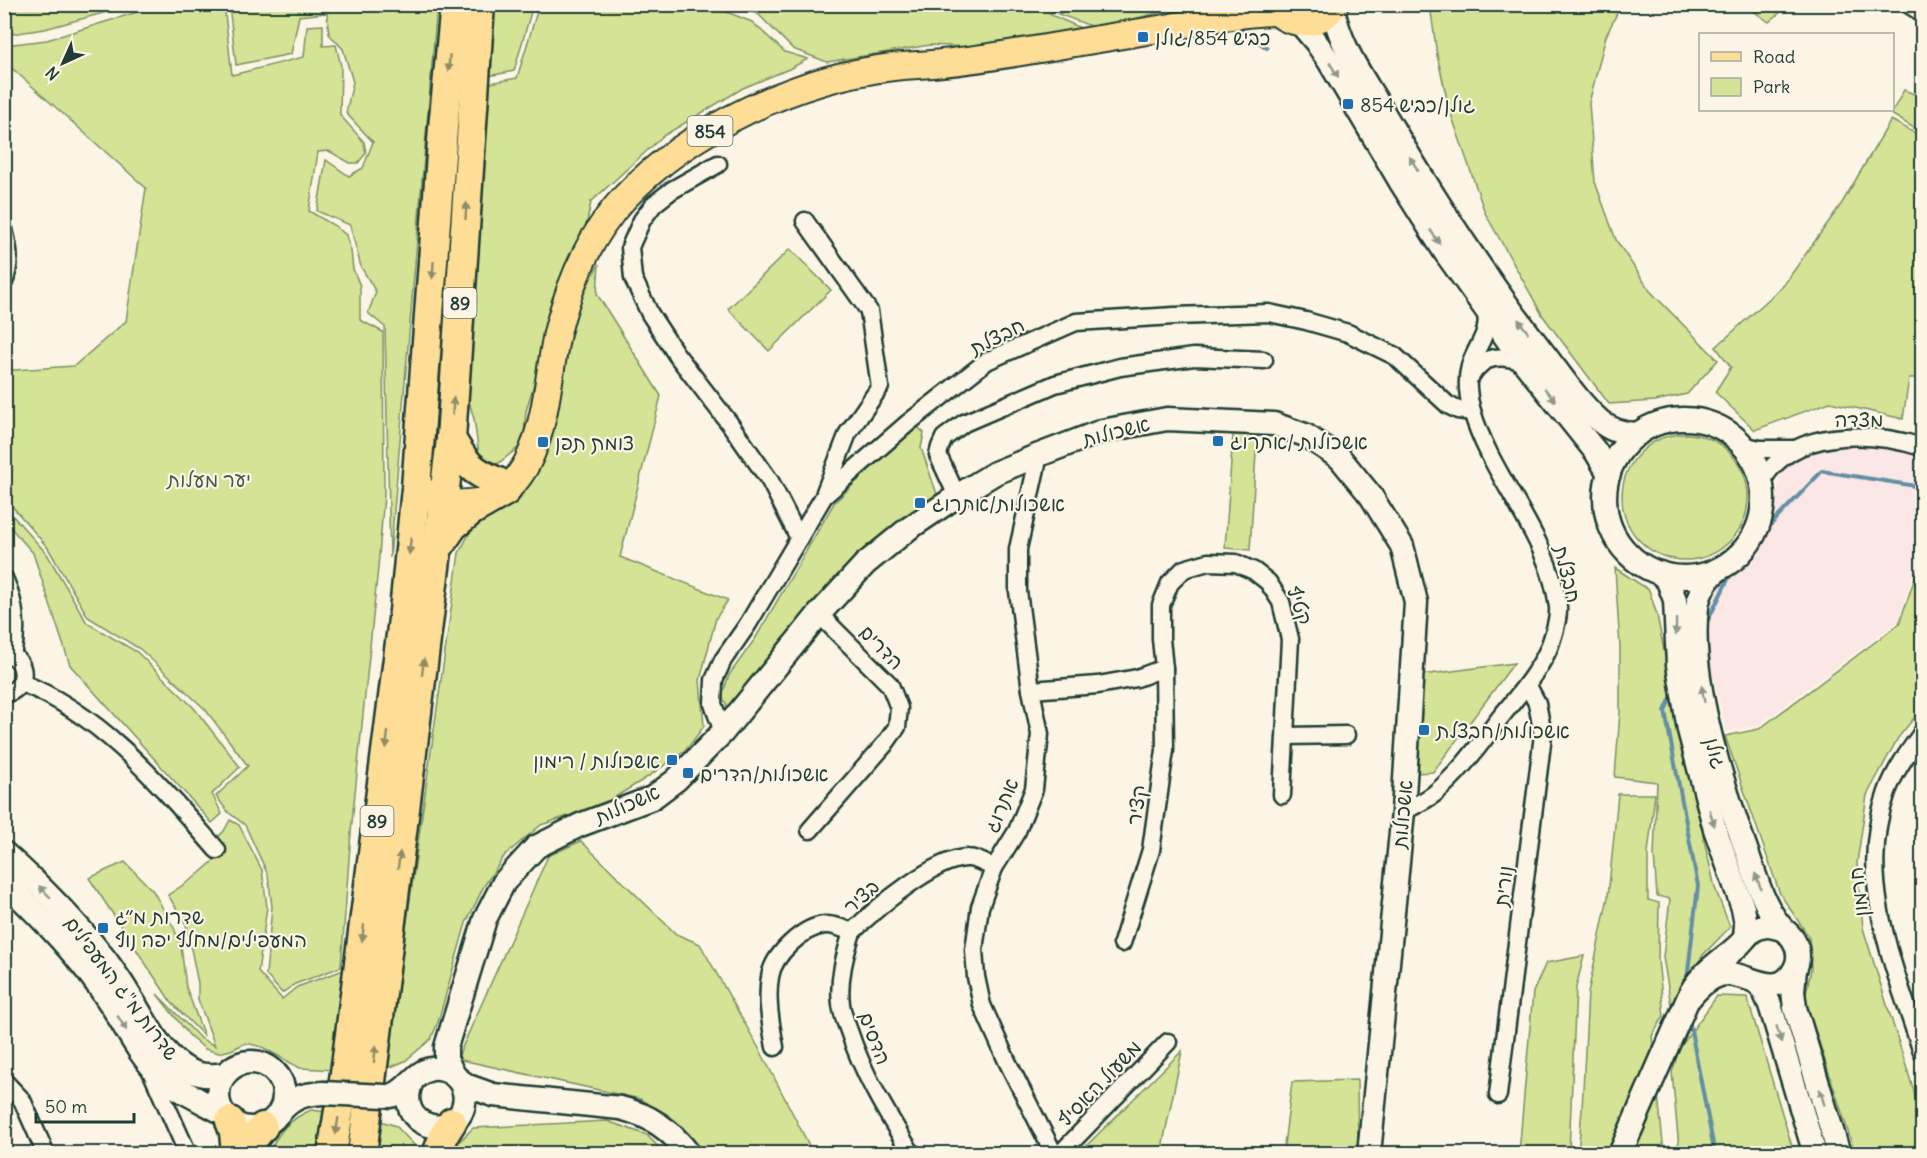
<svg xmlns="http://www.w3.org/2000/svg" width="1927" height="1158" viewBox="0 0 1927 1158" font-family="Delius,'Playpen Sans Hebrew',sans-serif">
  <rect width="100%" height="100%" fill="#fcf5e5"/>
  <filter id="ink" filterUnits="userSpaceOnUse"><feTurbulence type="fractalNoise" baseFrequency=".0167" numOctaves="2"/><feDisplacementMap in="SourceGraphic" scale="12" xChannelSelector="R" yChannelSelector="G"/><feConvolveMatrix kernelMatrix="1 2 1 2 8 2 1 2 1" color-interpolation-filters="sRGB"/></filter>
  <g filter="url(#ink)">
    <path fill="#fae7e6" d="M1874,444L1914,456L1919,557L1897,622L1757,726L1727,731L1710,663L1704,616L1715,587L1754,556L1766,538L1776,514L1780,473L1782,469L1798,457L1826,449Z"/>
    <g fill="#d5e396" stroke="#7a9065" stroke-width="1.5">
      <path d="M163,4L224,5L232,75L304,57L307,26L323,25V46L336,45L341,66L340,115L364,142L366,153L358,163H350L329,151L318,152L309,211L335,226L346,235L351,251L353,269L360,286V320L383,332L384,495L378,568L351,832L341,967L295,984L282,993L266,975L272,906L268,875L245,825L228,812L216,796L248,766L205,709L140,649L88,617L48,548L5,498V369L14,370L74,366L126,321L146,188L5,62V45L47,40Z"/>
      <path d="M4,5L5,4L132,5L45,29L5,35Z"/>
      <path d="M229,5H437L390,558L385,327L368,313L376,292L361,267L350,225L317,211L326,160L349,176L363,168L373,142L346,113L353,82L343,49L329,34L327,13L299,16L291,54L236,65Z"/>
      <path d="M492,5H533L514,71L488,76Z"/>
      <path d="M539,5H709L752,22L785,52L808,59L789,69L743,88L663,136L591,202L578,267L554,316L526,411L523,444L482,476L474,419L468,398L485,84L517,78Z"/>
      <path d="M731,5H1067L1049,14L1090,32L1006,49L930,45L827,62L793,49L758,14Z"/>
      <path d="M1077,5H1185L1099,29L1058,14Z"/>
      <path d="M1430,5H1621L1606,36L1589,103L1595,182L1616,240L1650,291L1718,360L1687,394L1655,401L1609,404L1543,316L1485,213L1449,108L1437,55Z"/>
      <path d="M1745,5H1778L1783,10L1769,22Z"/>
      <path d="M1904,90L1922,97V133L1891,114Z"/>
      <path d="M1891,120L1922,137V378H1909L1903,419L1830,402L1755,430L1715,392L1731,367L1716,347L1783,286L1842,203Z"/>
      <path d="M790,249L831,290L769,351L728,309Z"/>
      <path d="M599,264L597,294L661,396L620,557L728,600L716,618L700,680L704,726L686,750L646,778L604,804L541,825L505,855L484,886L466,923L438,1022L431,1039L405,1061L386,1069L459,553L471,530L487,513L509,503L532,481L542,457L575,309Z"/>
      <path d="M916,425L924,433L921,448L938,497L848,570L799,620L730,711L722,696L729,675L755,639L834,503Z"/>
      <path d="M1233,434L1257,436L1250,550L1225,548Z"/>
      <circle cx="1685" cy="497" r="63"/>
      <path d="M1917,459L1922,462V550Z"/>
      <path d="M4,506L47,554L87,623L137,652L194,708L240,767L212,794L222,814L212,823L70,665L33,553L11,528L5,523Z"/>
      <path d="M1922,557V708L1898,738L1867,795L1857,863L1863,928L1922,1117V1153H1855L1805,999L1811,969L1809,937L1780,894L1725,736L1759,729L1899,624Z"/>
      <path d="M1615,568L1649,590L1657,615L1686,761L1715,888L1730,927L1703,955L1671,1005L1663,957L1670,899L1657,896L1654,855L1657,782L1615,777L1620,712V648Z"/>
      <path d="M1514,663L1433,772L1415,773L1422,675Z"/>
      <path d="M1618,794H1655L1648,853V900L1659,903L1658,960L1664,1016L1652,1036L1664,1153L1578,1154L1582,1109L1588,993L1608,897Z"/>
      <path d="M230,820L239,825L262,870L267,907L258,972L282,999L297,987L346,969L336,1070L300,1068L262,1047L246,1043L231,1050L219,1053L205,1049L189,1035L157,994L200,1038L215,1046L198,999V983L186,924L168,895L195,877L224,852L217,838L224,831Z"/>
      <path d="M581,841L676,934L700,944L761,1052L813,1153H703L674,1123L640,1099L457,1059L548,856Z"/>
      <path d="M125,862L153,891L174,928L181,946L186,987L204,1036L171,1002L89,878Z"/>
      <path d="M1584,956L1576,987L1569,1153H1519L1533,992L1546,963Z"/>
      <path d="M1717,996L1747,997L1794,1153H1677L1679,1148L1672,1072L1679,1049Z"/>
      <path d="M1182,1051L1161,1153H1079Z"/>
      <path d="M1357,1080L1358,1153H1283L1292,1082Z"/>
      <path d="M311,1110L327,1112L318,1153L269,1154C277,1132 290,1119 311,1110Z"/>
      <path d="M381,1121L396,1126L417,1148V1153L373,1154L375,1134Z"/>
      <path d="M607,1121L647,1135L664,1153L453,1154L455,1146L473,1128Z"/>
    </g>
    <g fill="none" stroke-linecap="round" stroke-linejoin="round">
      <g stroke="#648fa4" stroke-width="4">
        <path d="M1236,26L1267,48"/>
        <path d="M1706,624L1738,559L1822,471L1922,487"/>
        <path d="M1673,693L1665,711L1698,886L1687,980"/>
        <path d="M1689,1020L1715,1154"/>
      </g>
      <defs>
        <g id="street">
          <path d="M1908,4L1922,13"/>
          <path d="M718,164L672,190L654,204L642,220L630,247L633,278L650,314L676,354L730,424L770,481L799,538"/>
          <path d="M805,221L869,311L880,387L848,433L825,492"/>
          <path d="M4,230C9,248 11,264 4,282"/>
          <path d="M1471,376C1483,354 1502,355 1524,362"/>
          <path d="M1742,445L1760,449H1796"/>
          <path d="M1039,455L1018,549V591L1031,690L1040,734L1034,789L1017,831L994,868L980,907L974,950L976,977L982,1005L1007,1061L1054,1154"/>
          <path d="M1761,483C1791,427 1870,431 1922,447"/>
          <path d="M957,496L938,455L940,447L944,438L964,423L1055,384L1120,367L1194,357L1264,360"/>
          <path d="M4,578C15,602 18,629 12,655"/>
          <path d="M4,653C29,657 29,690 4,694"/>
          <path d="M22,683C103,715 161,786 217,850"/>
          <path d="M1031,690L1098,685L1137,678L1164,668L1161,639V605L1170,583L1184,569L1208,562L1236,563L1254,571L1268,582L1281,602L1290,639L1282,795"/>
          <path d="M723,732L713,704L714,680L723,660L748,624L824,496L908,423L987,361L1076,322L1174,316L1269,313L1306,321L1348,333L1395,356L1448,405L1458,410L1472,412"/>
          <path d="M1922,733C1909,751 1895,770 1887,792C1855,879 1895,969 1922,1052"/>
          <path d="M1286,736L1346,735"/>
          <path d="M1403,812C1413,806 1425,801 1434,794C1461,772 1482,741 1503,714C1518,696 1544,665 1551,642C1554,633 1559,617 1558,607C1549,534 1492,480 1472,411C1468,398 1466,380 1470,366C1476,345 1490,336 1486,311"/>
          <path d="M810,830L885,744L897,727L899,708L890,685L819,614"/>
          <path d="M852,932C845,955 838,979 841,1004C842,1013 846,1023 849,1031C863,1074 886,1112 910,1151"/>
          <path d="M1122,943L1151,850L1165,750L1164,668"/>
          <path d="M775,1047C771,1025 766,1000 770,977C773,955 803,927 825,925C834,924 844,929 852,932C875,909 936,857 968,858C976,858 986,864 994,868"/>
          <path d="M150,1069L188,1154"/>
          <path d="M4,1081L22,1100L46,1154"/>
          <path d="M1498,1095L1543,735L1537,703L1527,684"/>
          <path d="M1060,1154L1168,1042"/>
        </g>
        <g id="secondary">
          <path d="M1333,7C1339,47 1366,82 1386,117C1434,199 1486,280 1545,355C1562,377 1579,403 1600,421C1611,431 1623,434 1638,434"/>
          <path d="M1300,23L1316,42L1329,61L1400,181L1445,252L1519,356L1596,452L1609,474"/>
          <circle cx="1684" cy="498" r="79"/>
          <path d="M1719,569C1708,577 1699,592 1697,607C1688,680 1723,786 1748,855C1757,881 1765,912 1786,932"/>
          <path d="M1660,573L1668,581L1675,600L1678,665L1689,730L1715,829L1743,908L1746,924L1745,938"/>
          <path d="M4,853C40,885 75,921 105,959C113,970 121,981 128,993C144,1017 157,1049 182,1066C195,1076 209,1077 225,1074"/>
          <path d="M4,882C43,919 81,958 110,1003C126,1027 138,1055 160,1075C178,1091 202,1101 223,1113"/>
          <path d="M1795,969L1793,991L1795,1008L1839,1154"/>
          <path d="M1756,982L1763,989L1770,1005L1815,1154"/>
          <circle cx="251" cy="1095" r="33"/>
          <path d="M454,1075L446,1059V1047L485,919L504,882L536,847L580,825L652,798L676,780L723,732L819,614L865,564L908,529L957,496L995,473L1039,455L1102,431L1167,419L1274,424L1305,435L1340,458L1371,496L1402,546L1416,602L1403,812L1369,1154"/>
          <path d="M458,1079L468,1086L493,1095L620,1108C650,1115 670,1129 689,1154"/>
          <path d="M390,1096C408,1092 414,1071 432,1069C443,1068 454,1073 460,1082C464,1089 466,1096 464,1104C456,1144 392,1127 412,1081"/>
          <path d="M281,1111C293,1097 305,1094 323,1093"/>
          <path d="M1620,1154L1691,992C1704,969 1722,961 1740,944C1745,939 1749,932 1756,929C1762,926 1768,925 1774,927C1783,928 1791,934 1795,943C1799,951 1799,961 1795,969C1776,1004 1745,968 1720,975C1706,979 1696,990 1688,1000"/>
        </g>
        <g id="primary">
          <path d="M1269,4C1286,27 1319,30 1335,4"/>
          <path d="M425,492C430,495 438,501 444,503C453,505 468,503 477,502C547,492 545,382 558,329C570,283 591,233 625,197C690,128 798,78 893,67C909,65 926,65 942,63C982,59 1023,52 1063,45C1099,39 1135,33 1171,27C1206,20 1240,13 1275,12"/>
        </g>
        <g id="highway">
          <path d="M451,439C466,464 471,471 498,482"/>
          <path d="M438,548L453,526L471,511L506,491"/>
          <path d="M230,1121L234,1132L236,1154"/>
          <path d="M249,1154L252,1140L263,1127"/>
          <path d="M332,1154L345,1073L404,611L416,488L443,128L455,4"/>
          <path d="M362,1154L451,439L480,4"/>
          <path d="M437,1154L445,1133L452,1122"/>
        </g>
      </defs>
      <use href="#street" stroke="#1f3d34" stroke-width="21"/>
      <use href="#secondary" stroke="#1f3d34" stroke-width="27"/>
      <use href="#primary" stroke="#1f3d34" stroke-width="30"/>
      <use href="#highway" stroke="#1f3d34" stroke-width="33"/>
      <use href="#street" stroke="#fcf5e5" stroke-width="16"/>
      <use href="#secondary" stroke="#fcf5e5" stroke-width="22"/>
      <use href="#primary" stroke="#fedd96" stroke-width="26"/>
      <use href="#highway" stroke="#fedd96" stroke-width="28"/>
      <defs>
        <path id="secondary-bridge" d="M323,1093L385,1096"/>
      </defs>
      <use href="#secondary-bridge" stroke="#1f3d34" stroke-width="27" stroke-linecap="butt"/>
      <use href="#secondary-bridge" stroke="#fcf5e5" stroke-width="22"/>
    </g>
    <defs><path id="oneway-solid" d="M-6-.8H1V-3.2L6.5 0L1 3.2V.8H-6Z" transform="scale(1.5)"/></defs>
    <g fill="#8e8d65">
      <use href="#oneway-solid" transform="translate(449 63) rotate(95)"/>
      <use href="#oneway-solid" transform="translate(466 211) rotate(-86)"/>
      <use href="#oneway-solid" transform="translate(433 270) rotate(94)"/>
      <use href="#oneway-solid" transform="translate(453 406) rotate(-86)"/>
      <use href="#oneway-solid" transform="translate(410 546) rotate(96)"/>
      <use href="#oneway-solid" transform="translate(423 667) rotate(-83)"/>
      <use href="#oneway-solid" transform="translate(387 740) rotate(97)"/>
      <use href="#oneway-solid" transform="translate(399 860) rotate(-83)"/>
      <use href="#oneway-solid" transform="translate(363 933) rotate(97)"/>
      <use href="#oneway-solid" transform="translate(375 1054) rotate(-83)"/>
      <use href="#oneway-solid" transform="translate(337 1126) rotate(99)"/>
    </g>
    <g fill="#8e998c">
      <use href="#oneway-solid" transform="translate(1334 70) rotate(59)"/>
      <use href="#oneway-solid" transform="translate(1414 164) rotate(-121)"/>
      <use href="#oneway-solid" transform="translate(1435 237) rotate(57)"/>
      <use href="#oneway-solid" transform="translate(1523 326) rotate(-127)"/>
      <use href="#oneway-solid" transform="translate(1550 395) rotate(51)"/>
      <use href="#oneway-solid" transform="translate(1676 627) rotate(91)"/>
      <use href="#oneway-solid" transform="translate(1703 694) rotate(-100)"/>
      <use href="#oneway-solid" transform="translate(1712 818) rotate(73)"/>
      <use href="#oneway-solid" transform="translate(1758 881) rotate(-111)"/>
      <use href="#oneway-solid" transform="translate(45 892) rotate(-135)"/>
      <use href="#oneway-solid" transform="translate(122 1023) rotate(59)"/>
      <use href="#oneway-solid" transform="translate(1779 1034) rotate(73)"/>
      <use href="#oneway-solid" transform="translate(1822 1097) rotate(-107)"/>
    </g>
  </g>
  <g fill="#1f6fb2" stroke="#fcf5e5" stroke-width="2">
    <rect x="1137" y="31" width="12" height="12" rx="3"/>
    <rect x="1342" y="98" width="12" height="12" rx="3"/>
    <rect x="1212" y="435" width="12" height="12" rx="3"/>
    <rect x="537" y="436" width="12" height="12" rx="3"/>
    <rect x="914" y="497" width="12" height="12" rx="3"/>
    <rect x="1418" y="724" width="12" height="12" rx="3"/>
    <rect x="666" y="754" width="12" height="12" rx="3"/>
    <rect x="682" y="767" width="12" height="12" rx="3"/>
    <rect x="97" y="922" width="12" height="12" rx="3"/>
  </g>
  <g text-anchor="middle" dominant-baseline="central" stroke-width="4.5" stroke-linejoin="round" paint-order="stroke">
    <g fill="#fcf5e5" stroke="#617469" stroke-width="1.5">
      <rect x="687.5" y="116" width="45" height="30" rx="4.5"/>
      <rect x="443.5" y="288" width="33" height="30" rx="4.5"/>
      <rect x="360.5" y="806" width="33" height="30" rx="4.5"/>
    </g>
    <g font-size="18" font-weight="bold" fill="#1f3d34">
      <text x="710" y="131">854</text>
      <text x="460" y="303">89</text>
      <text x="377" y="821">89</text>
    </g>
    <g font-size="20" fill="#1f3d34" stroke="#fcf5e5" text-anchor="start">
      <text x="1155" y="37">כביש 854/גולן</text>
      <text x="1360" y="104">גולן/כביש 854</text>
      <text x="1230" y="441">אשכולות /אתרוג</text>
      <text x="555" y="442">צומת תפן</text>
      <text x="932" y="503">אשכולות/אתרוג</text>
      <text x="1436" y="730">אשכולות/חבצלת</text>
      <text x="660" y="760" text-anchor="end">אשכולות / רימון</text>
      <text x="700" y="773">אשכולות/הדרים</text>
      <text x="115" y="916">שדרות מ״ג<tspan x="115" dy="23">המעפילים/מחלף יפה נוף</tspan></text>
    </g>
    <g font-size="20" fill="#1f3d34" stroke="#fcf5e5">
      <text transform="translate(997 336) rotate(-27)">חבצלת</text>
      <text x="1859" y="419">מצדה</text>
      <text transform="translate(1116 431) rotate(-14)">אשכולות</text>
      <text transform="translate(1568 574) rotate(76)">חבצלת</text>
      <text transform="translate(1300 605) rotate(70)">קטיף</text>
      <text transform="translate(882 647) rotate(46)">הדרים</text>
      <text transform="translate(1716 753) rotate(75)">גולן</text>
      <text transform="translate(627 804) rotate(-24)">אשכולות</text>
      <text transform="translate(1001 805) rotate(-67)">אתרוג</text>
      <text transform="translate(1136 805) rotate(-82)">קציר</text>
      <text transform="translate(1402 814) rotate(-85)">אשכולות</text>
      <text transform="translate(1503 886) rotate(-83)">נורית</text>
      <text transform="translate(1858 892) rotate(-97)">חרמון</text>
      <text transform="translate(861 896) rotate(-41)">בציר</text>
      <text transform="translate(122 988) rotate(53)">שדרות מ"ג המעפילים</text>
      <text transform="translate(875 1038) rotate(69)">הדסים</text>
      <text transform="translate(1099 1083) rotate(-46)">משעול האסיף</text>
    </g>
    <g font-size="20" fill="#435e48" stroke="#fcf5e5">
      <text x="209" y="479">יער מעלות</text>
    </g>
  </g>
  <rect width="1927" height="1158" fill="none" stroke="#fcf5e5" stroke-width="24"/>
  <rect x="12" y="12" width="1903" height="1134" fill="none" stroke="#1f3d34" stroke-width="2" filter="url(#ink)"/>
  <rect x="1699" y="33" width="195" height="78" fill="#fcf5e5" stroke="#a4ab9e" stroke-width="1.5"/>
  <rect x="1711" y="52" width="30" height="9" fill="#fedd96" stroke="#a4ab9e" stroke-width="1.5"/>
  <text x="1753" y="63" font-size="18" fill="#1f3d34">Road</text>
  <rect x="1711" y="78" width="30" height="18" fill="#d5e396" stroke="#a4ab9e" stroke-width="1.5"/>
  <text x="1753" y="93" font-size="18" fill="#1f3d34">Park</text>
  <g transform="translate(63 63) rotate(225)" stroke="#fcf5e5" stroke-width="4.5" paint-order="stroke">
  <path d="M0-4.5L10 22L0 15L-10 22Z" fill="#1f3d34"/>
  <text y="-9" font-size="16" font-weight="bold" text-anchor="middle" fill="#1f3d34">N</text>
  </g>
  <path d="M36 1113v9h98v-9" fill="none" stroke="#1f3d34" stroke-width="3"/>
  <text x="45" y="1113" font-size="18" fill="#1f3d34" stroke="#fcf5e5" stroke-width="4.5" paint-order="stroke">50 m</text>
</svg>
